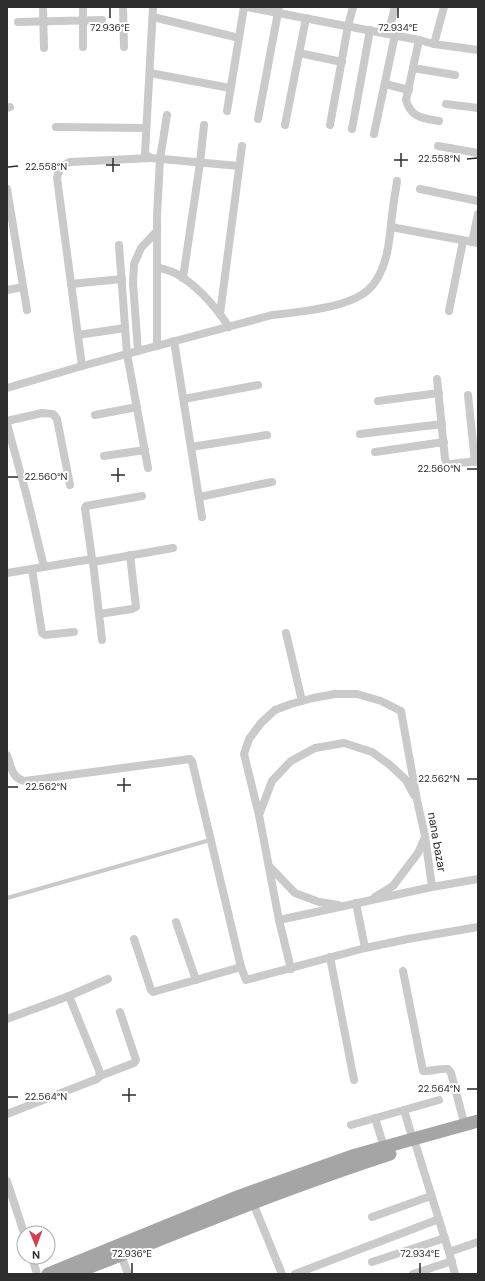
<svg xmlns="http://www.w3.org/2000/svg" width="485" height="1281" viewBox="0 0 485 1281" font-family="'DM Sans',sans-serif">
  <rect width="100%" height="100%" fill="#fff"/>
  <g fill="none" stroke-linecap="round" stroke-linejoin="round">
    <path stroke="#cacaca" stroke-width="4" d="M7,898L210,840"/>
    <g stroke="#cacaca" stroke-width="8">
      <path d="M43,7L44,48"/>
      <path d="M123,7L124,47"/>
      <path d="M153,7L145,154L151,158L239,166"/>
      <path d="M247,7L419,40L434,44L478,50"/>
      <path d="M153,17L239,38"/>
      <path d="M18,22L102,20"/>
      <path d="M388,34L395,7"/>
      <path d="M419,40L406,100C411,118 423,118 439,121"/>
      <path d="M434,44L444,7"/>
      <path d="M83,47V7"/>
      <path d="M299,53L342,62"/>
      <path d="M413,68L455,75"/>
      <path d="M150,73L230,88"/>
      <path d="M385,84L409,90"/>
      <path d="M446,104L478,108"/>
      <path d="M7,108L10,107"/>
      <path d="M227,111L244,7"/>
      <path d="M258,119L279,7"/>
      <path d="M285,125L306,18"/>
      <path d="M330,125L348,26L353,7"/>
      <path d="M56,127L146,128"/>
      <path d="M352,129L370,30"/>
      <path d="M374,134L395,35"/>
      <path d="M438,146L478,153"/>
      <path d="M7,189L27,310"/>
      <path d="M420,189L478,201"/>
      <path d="M391,227L478,243"/>
      <path d="M472,242L478,214"/>
      <path d="M119,245L127,354L148,468"/>
      <path d="M157,267C163,269 169,270 175,273C197,285 215,306 229,327"/>
      <path d="M183,278L200,163L204,125"/>
      <path d="M71,284L122,279"/>
      <path d="M7,290L23,287"/>
      <path d="M449,311L463,241"/>
      <path d="M220,314L242,146"/>
      <path d="M78,335L125,328"/>
      <path d="M174,341L202,517"/>
      <path d="M157,346V216L160,159L167,115"/>
      <path d="M138,351L133,283L134,264L141,248L157,231"/>
      <path d="M82,366L57,178C59,169 61,166 70,162L151,158"/>
      <path d="M437,379L445,459L447,463L450,464L478,461"/>
      <path d="M7,388L82,366L272,315C298,312 350,308 369,289C375,284 379,276 382,269C390,250 390,228 393,208C394,199 396,190 397,181"/>
      <path d="M468,395L475,462"/>
      <path d="M184,399L258,385"/>
      <path d="M378,401L439,393"/>
      <path d="M95,415L137,407"/>
      <path d="M7,421L42,413L53,414L57,419L70,485"/>
      <path d="M7,424L27,497L44,567"/>
      <path d="M360,434L442,424"/>
      <path d="M191,447L267,435"/>
      <path d="M375,452L444,442"/>
      <path d="M104,456L145,450"/>
      <path d="M199,497L272,482"/>
      <path d="M92,559L85,508L86,506L142,496"/>
      <path d="M93,562L173,548"/>
      <path d="M32,569L42,633L45,635L74,632"/>
      <path d="M7,573L92,559L93,562L102,640"/>
      <path d="M99,614L132,609L136,607L130,555"/>
      <path d="M286,633L302,701"/>
      <path d="M7,755C11,766 12,779 25,781L190,759L192,761L241,967L246,980L365,948L408,939L478,927"/>
      <path d="M259,815L272,781L291,761L315,748L344,743L372,752L390,765L406,780L414,795"/>
      <path d="M269,866L295,893L319,902L338,905"/>
      <path d="M432,887L425,836L417,800L401,711L381,701L357,694H335L313,698L291,704L275,710L261,723L249,739L244,754L259,815L279,920L432,887L478,879"/>
      <path d="M375,897L393,886L418,853L425,837"/>
      <path d="M356,903L365,948"/>
      <path d="M279,920L291,969"/>
      <path d="M176,922L196,980"/>
      <path d="M134,939L151,990L153,992L241,967"/>
      <path d="M330,957L354,1080"/>
      <path d="M403,971L423,1071C431,1072 439,1068 448,1069L451,1073L465,1126"/>
      <path d="M7,1019L69,996L108,979"/>
      <path d="M100,1076L134,1063L136,1060L120,1012"/>
      <path d="M404,1110L413,1140"/>
      <path d="M7,1114L97,1079L100,1076L99,1070L69,996"/>
      <path d="M375,1118L384,1147"/>
      <path d="M351,1125L439,1100"/>
      <path d="M416,1146L449,1252L455,1274"/>
      <path d="M7,1181L24,1233"/>
      <path d="M253,1203L282,1274"/>
      <path d="M372,1217L431,1196"/>
      <path d="M449,1252L478,1242"/>
      <path d="M121,1255L128,1274"/>
      <path d="M32,1257L37,1274"/>
      <path d="M372,1262L445,1238"/>
      <path d="M295,1274L439,1219"/>
      <path d="M413,1274L452,1261"/>
    </g>
    <g stroke="#a5a5a5" stroke-width="13">
      <path d="M48,1274L237,1197L352,1156L478,1121"/>
      <path d="M72,1274C178,1233 282,1189 390,1154"/>
    </g>
  </g>
  <path fill="none" stroke="#2d2d2d" stroke-width="1.5" d="M110,8V18M398,8V18M401,153V167M113,158V172M467,159L477,158M394,160H408M106,165H120M8,167L18,166M118,468V482M467,469H477M111,475H125M8,477H18M124,778V792M467,779H477M117,785H131M8,787H18M129,1088V1102M467,1089H477M122,1095H136M8,1097H18M132,1263V1273M420,1263V1273"/>
  <g text-anchor="middle" dominant-baseline="central" stroke-width="4" stroke-linejoin="round" paint-order="stroke">
    <g font-size="12" fill="#2d2d2d" stroke="#fff">
      <text transform="translate(437 842) rotate(80)">nana bazar</text>
    </g>
  </g>
  <g font-size="10" text-anchor="middle" fill="#2d2d2d" stroke="#fff" stroke-width="4" stroke-linejoin="round" paint-order="stroke">
    <text x="110" y="31">72.936°E</text>
    <text x="398" y="31">72.934°E</text>
    <text x="439" y="162">22.558°N</text>
    <text x="46" y="170">22.558°N</text>
    <text x="439" y="472">22.560°N</text>
    <text x="46" y="480">22.560°N</text>
    <text x="439" y="782">22.562°N</text>
    <text x="46" y="790">22.562°N</text>
    <text x="439" y="1092">22.564°N</text>
    <text x="46" y="1100">22.564°N</text>
    <text x="132" y="1257">72.936°E</text>
    <text x="420" y="1257">72.934°E</text>
  </g>
  <rect width="485" height="1281" fill="none" stroke="#2d2d2d" stroke-width="16"/>
  <g transform="translate(36 1245) rotate(179)"><circle r="19" fill="#ffffff" stroke="#ababab"/>
  <path d="M0-3L7 15L0 10L-7 15Z" fill="#d43e4d"/>
  <text y="-6" font-size="11" font-weight="bold" text-anchor="middle" fill="#2d2d2d">N</text>
  </g>
</svg>
